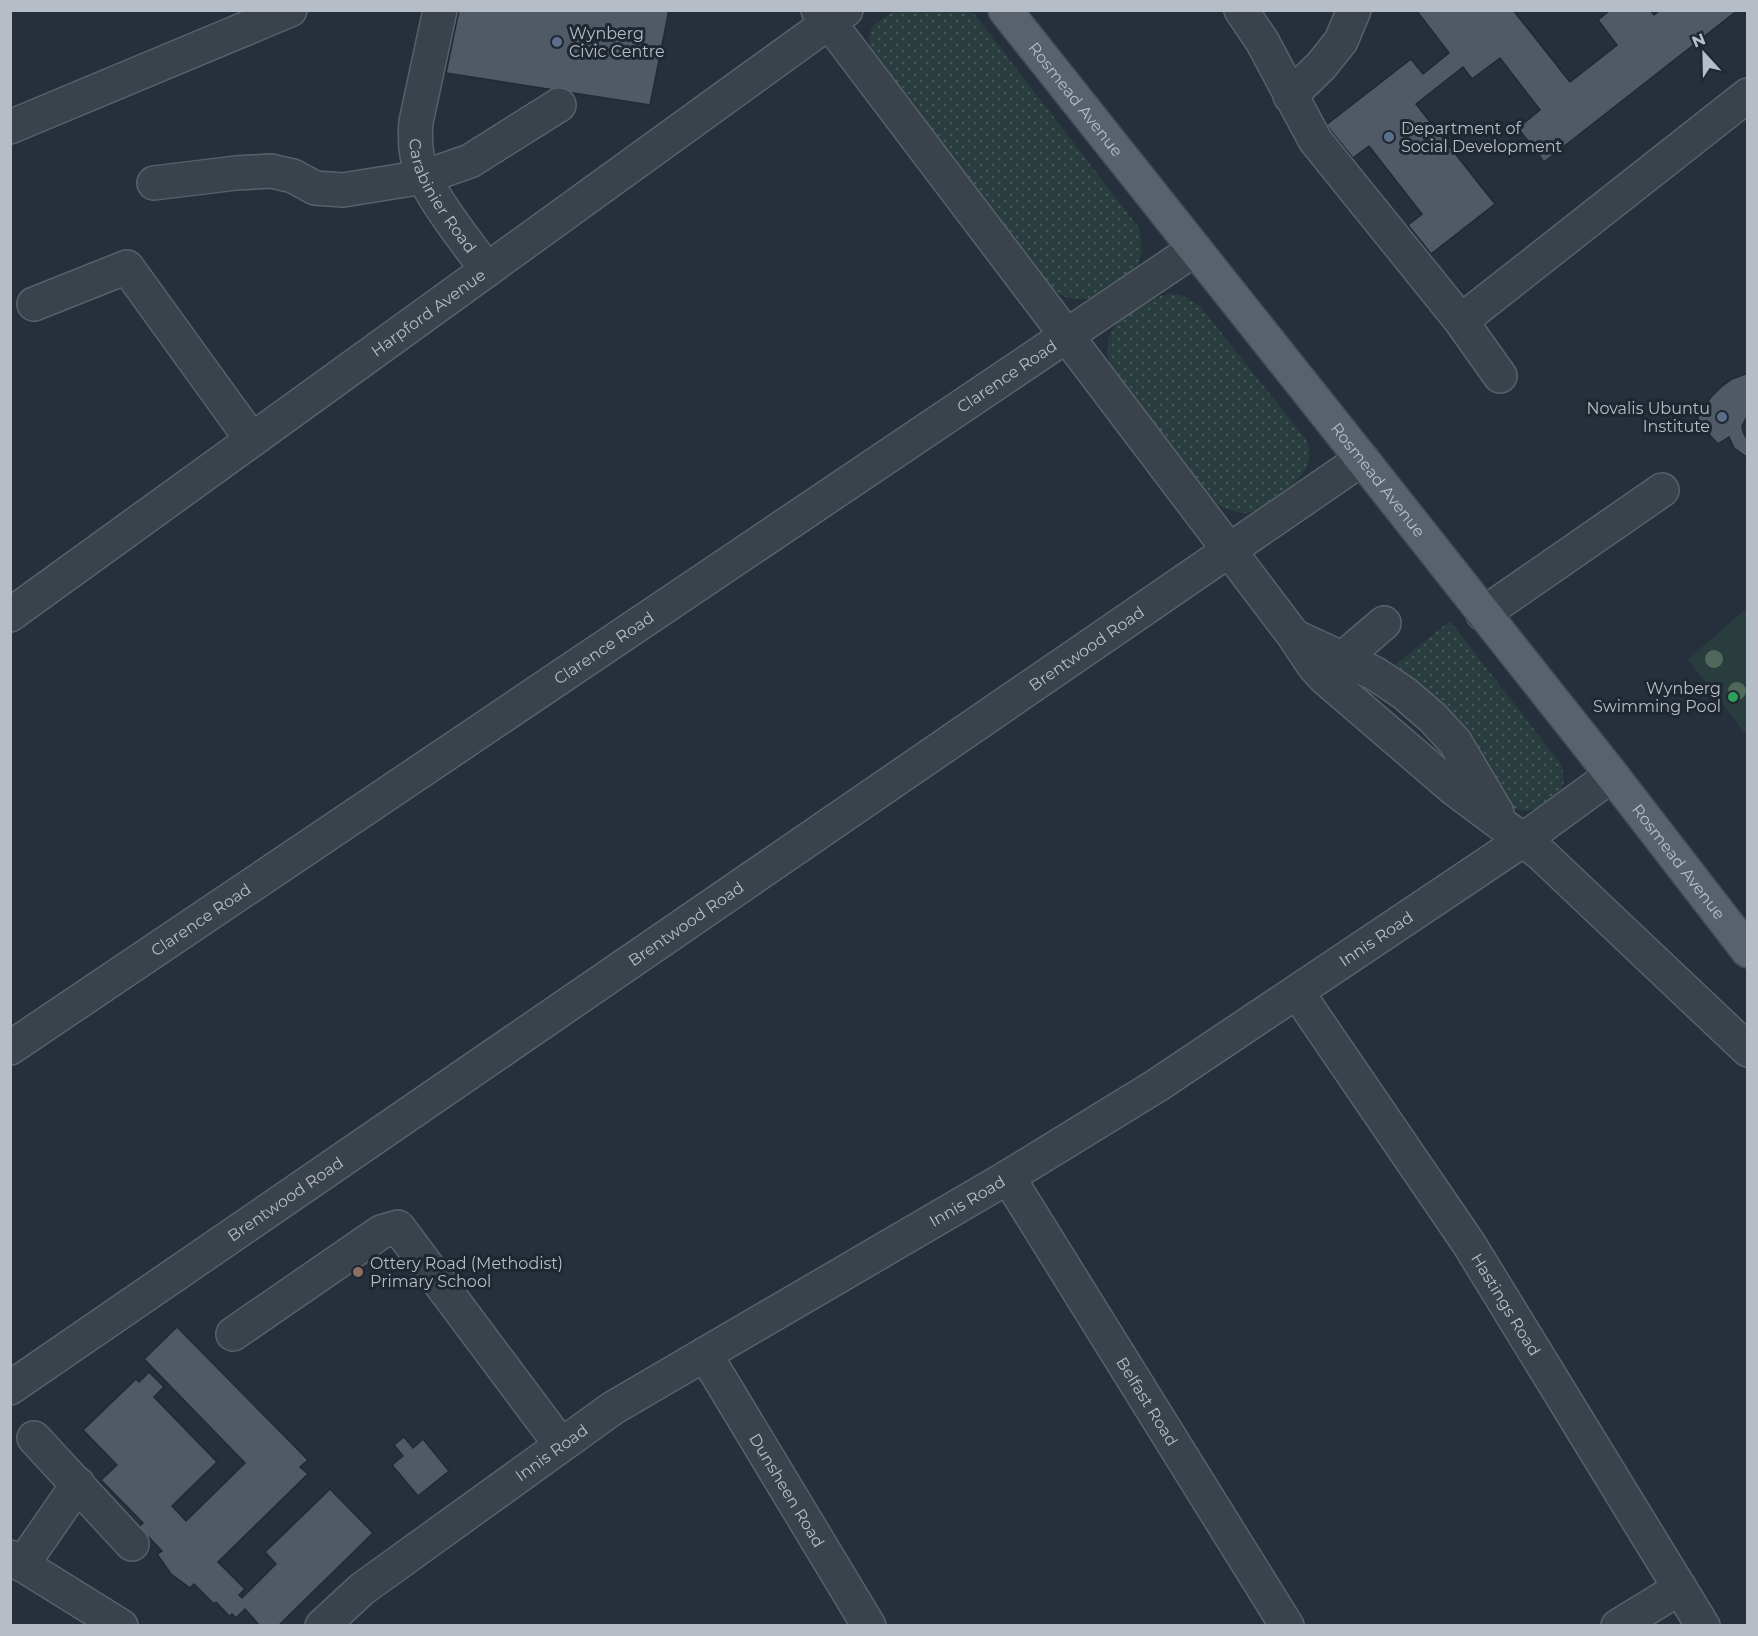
<svg xmlns="http://www.w3.org/2000/svg" width="1758" height="1636" viewBox="0 0 1758 1636" font-family="Montserrat,sans-serif">
  <defs>
    <pattern id="grass-dots" width="8" height="8" patternUnits="userSpaceOnUse" patternTransform="scale(1.5)"><rect width="8" height="8" fill="#293d3e"/><path d="M2 2h.1M6 6h.1" fill="none" stroke="#465758" stroke-width="1.8" stroke-linecap="round"/></pattern>
  </defs>
  <rect width="100%" height="100%" fill="#26303c"/>
  <g fill="url(#grass-dots)">
    <path d="M894,11H972L1139,228L1142,251L1137,270C1105,292 1082,316 1046,284L871,52C864,28 876,23 894,11Z"/>
    <path d="M1171,294L1181,295L1200,306L1307,441C1317,468 1295,483 1275,497C1269,501 1262,508 1255,511C1239,517 1219,507 1207,496L1112,371C1101,340 1111,324 1136,308C1148,301 1157,296 1171,294Z"/>
    <path d="M1450,621L1560,763C1567,779 1565,790 1550,800C1533,812 1524,814 1505,804L1387,671Z"/>
  </g>
  <path fill="#293d3e" d="M1747,608V736L1688,659Z"/>
  <g fill="#505a67" stroke="#212933" stroke-width="1.5">
    <path d="M459,10H669L650,105L446,73Z"/>
    <path d="M1416,10H1513L1570,82L1617,45L1598,20L1610,10H1650L1654,15L1660,10H1738L1544,162L1518,128L1540,110L1500,58L1472,79L1463,67L1416,104L1495,204L1431,254L1408,225L1422,214L1369,146L1353,158L1326,125L1411,59L1423,74L1449,53Z"/>
    <path d="M1748,373V415L1742,426L1743,432L1748,441V458L1734,448L1729,437L1718,444L1696,420L1711,397L1721,387L1732,379Z"/>
    <path d="M177,1327L308,1460L300,1467L308,1474L218,1562L245,1589L239,1595L242,1598L276,1564L265,1552L330,1489L373,1533L278,1626H260L245,1609L236,1618L232,1614L230,1617L216,1602L214,1604L194,1584L190,1588L171,1574L157,1554L162,1551L139,1527L143,1523L101,1480L117,1465L83,1430L136,1379L139,1382L149,1372L164,1387L154,1397L217,1462L172,1506L186,1521L245,1463L144,1359Z"/>
    <path d="M404,1437L413,1448L423,1439L449,1471L418,1496L392,1465L403,1456L394,1445Z"/>
  </g>
  <g fill="none" stroke-linecap="round" stroke-linejoin="round">
    <defs>
      <g id="minor">
        <path id="s1" d="M440,10L416,122C415,133 415,144 417,155C423,190 465,239 487,270"/>
        <path d="M818,10L829,22L1294,636L1314,666L1325,678L1453,788L1540,853L1748,1050"/>
        <path d="M1241,10L1262,41L1315,140L1461,321L1748,95"/>
        <path d="M1290,96L1321,66L1341,41L1354,10"/>
        <path d="M10,127L290,10"/>
        <path d="M154,183L236,173L271,171L293,176L315,188L343,190L424,177L470,161L559,105"/>
        <path d="M34,304L127,267L252,440"/>
        <path d="M1461,321L1500,376"/>
        <path d="M1483,614L1662,490"/>
        <path id="s2" d="M10,615L846,10"/>
        <path d="M1296,637L1374,673L1404,693L1433,718L1455,742L1497,813"/>
        <path d="M1331,673L1342,659L1384,623"/>
        <path id="s3" d="M1297,992L1469,1244L1703,1626"/>
        <path id="s4" d="M10,1048L1195,249"/>
        <path id="s5" d="M1008,1177L1287,1626"/>
        <path d="M233,1334L381,1232L398,1227L561,1445"/>
        <path id="s6" d="M705,1354L869,1626"/>
        <path id="s7" d="M10,1388L1362,459"/>
        <path d="M34,1438L132,1544"/>
        <path d="M10,1557L121,1626"/>
        <path d="M22,1565L78,1484"/>
        <path id="s8" d="M322,1626L362,1589L613,1408L1008,1177L1156,1086L1523,840L1612,775"/>
        <path d="M1618,1626L1680,1588"/>
      </g>
      <g id="major">
        <path id="s9" d="M1005,10L1362,459L1612,775L1748,951"/>
      </g>
    </defs>
    <use href="#minor" stroke="#58606a" stroke-width="36"/>
    <use href="#major" stroke="#434b55" stroke-width="36"/>
    <use href="#minor" stroke="#3a424c" stroke-width="33"/>
    <use href="#major" stroke="#58616c" stroke-width="33"/>
  </g>
  <g fill="#4e685c">
    <circle cx="1714" cy="659" r="9"/>
    <circle cx="1737" cy="691" r="9"/>
  </g>
  <g fill="#5c6f8a" stroke="#1f2731" stroke-width="2">
    <circle cx="557" cy="42" r="6"/>
    <circle cx="1389" cy="137" r="6"/>
    <circle cx="1722" cy="417" r="6"/>
  </g>
  <circle fill="#2e9e5b" stroke="#1f2731" stroke-width="2" cx="1733" cy="697" r="6"/>
  <circle fill="#8d6e63" stroke="#1f2731" stroke-width="2" cx="358" cy="1272" r="6"/>
  <g text-anchor="middle" dominant-baseline="central" stroke-width="6" stroke-linejoin="round" paint-order="stroke">
    <g font-size="16" fill="#b6bdc7" stroke="#1f2731" text-anchor="start">
      <text x="569" y="33">Wynberg<tspan x="569" dy="18">Civic Centre</tspan></text>
      <text x="1401" y="128">Department of<tspan x="1401" dy="18">Social Development</tspan></text>
      <text x="1710" y="408" text-anchor="end">Novalis Ubuntu<tspan x="1710" dy="18">Institute</tspan></text>
      <text x="1721" y="688" text-anchor="end">Wynberg<tspan x="1721" dy="18">Swimming Pool</tspan></text>
      <text x="370" y="1263">Ottery Road (Methodist)<tspan x="370" dy="18">Primary School</tspan></text>
    </g>
    <g font-size="16" fill="#b6bdc7" stroke="#1f2731">
      <text stroke="none"><textPath href="#s9" startOffset="114">Rosmead Avenue</textPath></text>
      <text stroke="none"><textPath href="#s1" startOffset="195">Carabinier Road</textPath></text>
      <text stroke="none"><textPath href="#s2" startOffset="516">Harpford Avenue</textPath></text>
      <text stroke="none"><textPath href="#s4" startOffset="1202">Clarence Road</textPath></text>
      <text stroke="none"><textPath href="#s9" startOffset="600">Rosmead Avenue</textPath></text>
      <text stroke="none"><textPath href="#s7" startOffset="1306">Brentwood Road</textPath></text>
      <text stroke="none"><textPath href="#s4" startOffset="716">Clarence Road</textPath></text>
      <text stroke="none"><textPath href="#s9" startOffset="1086">Rosmead Avenue</textPath></text>
      <text stroke="none"><textPath href="#s4" startOffset="230">Clarence Road</textPath></text>
      <text stroke="none"><textPath href="#s7" startOffset="820">Brentwood Road</textPath></text>
      <text stroke="none"><textPath href="#s8" startOffset="1260">Innis Road</textPath></text>
      <text stroke="none"><textPath href="#s7" startOffset="334">Brentwood Road</textPath></text>
      <text stroke="none"><textPath href="#s8" startOffset="774">Innis Road</textPath></text>
      <text stroke="none"><textPath href="#s3" startOffset="376">Hastings Road</textPath></text>
      <text stroke="none"><textPath href="#s5" startOffset="264">Belfast Road</textPath></text>
      <text stroke="none"><textPath href="#s8" startOffset="288">Innis Road</textPath></text>
      <text stroke="none"><textPath href="#s6" startOffset="159">Dunsheen Road</textPath></text>
    </g>
  </g>
  <rect width="1758" height="1636" fill="none" stroke="#b6bdc7" stroke-width="24"/>
  <g transform="translate(1704 54) rotate(338)" stroke="#1f2731" stroke-width="4.5" paint-order="stroke">
  <path d="M0-4.5L10 22L0 15L-10 22Z" fill="#b6bdc7"/>
  <text y="-9" font-size="16" font-weight="bold" text-anchor="middle" fill="#b6bdc7">N</text>
  </g>
</svg>
